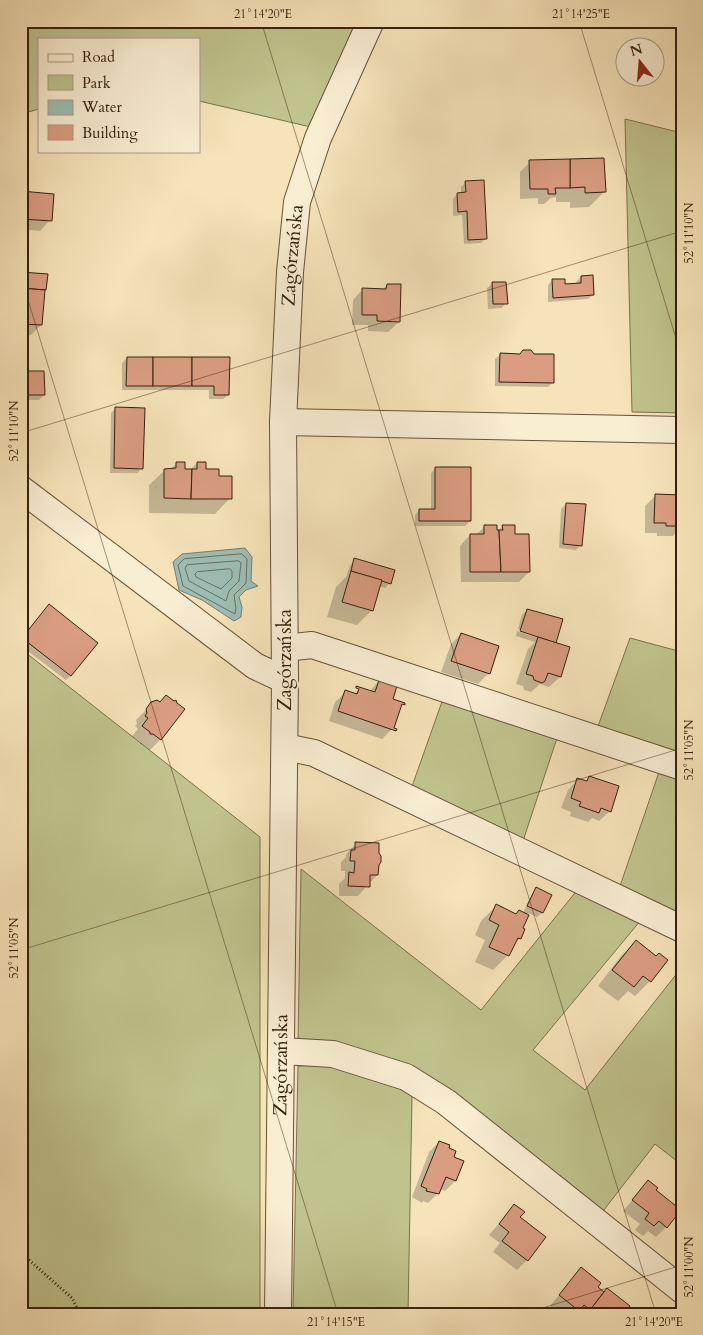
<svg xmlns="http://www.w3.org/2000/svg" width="703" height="1335" viewBox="0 0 703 1335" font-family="Cardo,serif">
  <rect width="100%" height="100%" fill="#f6e3b9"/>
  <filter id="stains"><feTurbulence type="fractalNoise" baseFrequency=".004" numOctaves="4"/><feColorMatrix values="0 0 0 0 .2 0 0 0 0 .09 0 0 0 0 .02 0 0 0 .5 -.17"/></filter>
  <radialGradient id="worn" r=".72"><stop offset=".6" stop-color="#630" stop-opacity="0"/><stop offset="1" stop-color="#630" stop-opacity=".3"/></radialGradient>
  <g fill="#c0c38d" stroke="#7b724d">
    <path d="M21,21H360L315,128L199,101V39H39V109L21,114Z"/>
    <path d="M625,119L682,133V413L632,412Z"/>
    <path d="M630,638L682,652V760L597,729Z"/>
    <path d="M21,649L260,837V1314H21Z"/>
    <path d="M444,696L558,735L522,844L410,792Z"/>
    <path d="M660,769L682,777V918L619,889Z"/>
    <path d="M301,869L481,1010L578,889L641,920L533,1050L585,1090L682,967V1165L655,1144L600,1215L412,1072L298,1042Z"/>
    <path d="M317,1065L343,1066L385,1080L412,1096L408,1314H293L298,1066Z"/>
  </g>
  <path fill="#9dbdb4" stroke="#747e71" d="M245,548L252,557L251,581L258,586L246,590L239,597L242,607L241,617L234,621L202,600L179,590L173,562L182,554Z"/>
  <g fill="#0003">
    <path d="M530,162L604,192L589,207L570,208V202H556V197L551,198L544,204H538V198L520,199V172Z"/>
    <path d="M466,182L486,238L481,243L464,244L462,215L453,216V199L457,194H461V187Z"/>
    <path d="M21,193L50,220L40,231L21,229Z"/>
    <path d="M21,274L46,275L41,325L31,335L21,334Z"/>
    <path d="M581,277L593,295L588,299L548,302V285L553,280L564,285H576V282Z"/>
    <path d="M492,284L506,303L502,308L488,309L487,288Z"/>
    <path d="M387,285L399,322L388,332L368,331V325H352L353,300L363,289L382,290Z"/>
    <path d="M500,355L553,382L548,387L495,386V359Z"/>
    <path d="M127,358H229L228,395L223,399H209V390H122V363Z"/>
    <path d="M21,372L44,395L39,400H21Z"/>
    <path d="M116,408L142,468L137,473H110L111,413Z"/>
    <path d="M197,463L217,477L230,498L215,514L149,513V485L165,470H170L176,464L183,470H190Z"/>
    <path d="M436,468L470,521L465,526H415V515L419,510H431V473Z"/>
    <path d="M682,494V530H678L673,536H657V533H645V506L655,496H680Z"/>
    <path d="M566,504L581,545L576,550L559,548L561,509Z"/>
    <path d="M485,526L498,531L503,526L514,535L529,572L519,582H461L460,546L470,535H476Z"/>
    <path d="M355,560L390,583L385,588L379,586L372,610L357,625L327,617L336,587L346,577L350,565Z"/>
    <path d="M45,610L70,676L66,680L21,646V640Z"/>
    <path d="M527,611L561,620L554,643L569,648L560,677L549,687L540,684L531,692L524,690L523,686L516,684L528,649L535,642L516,636L517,631L554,643V641L518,629L522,615Z"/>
    <path d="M461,634L498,647L488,674L478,684L441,672L451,644Z"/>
    <path d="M379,681L391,700L392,729L382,739L329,721L335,702L346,692L354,694L360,688L369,692Z"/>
    <path d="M152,704L183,709L160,740L150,750L142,744H140V742L132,736L138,729L135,726L137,724L136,720Z"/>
    <path d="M590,777L610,811L599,821L592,818L588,822L570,816L571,812L561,808L568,790L578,779L585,782Z"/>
    <path d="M356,844L377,875L358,896H339V884L345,878V871H341V862L346,857V854Z"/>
    <path d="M536,889L550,895L542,913L537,917L528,913L521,928L520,938L513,945L508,955L493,970L475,962L485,940L475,935L481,921L496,906L516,915L523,913L532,894Z"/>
    <path d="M636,941L650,981L635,996L628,991L618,1001L598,986L621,956Z"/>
    <path d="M439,1142L452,1158L463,1162L455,1181L445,1191L440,1189L438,1193L428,1203L423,1201L422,1203L412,1197L429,1152Z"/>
    <path d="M648,1182L654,1191L666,1227L656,1237L648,1231L643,1236L635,1230L640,1224L623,1211Z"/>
    <path d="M514,1206L519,1218L527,1260L517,1270L493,1252L500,1243L489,1235Z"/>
    <path d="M581,1269L596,1287L622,1314H560L550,1306Z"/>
  </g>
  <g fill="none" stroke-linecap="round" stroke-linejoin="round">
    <g stroke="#6a6e60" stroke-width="1">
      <path d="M242,554L247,559L246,583L234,595L236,608L235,614L183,586L178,565L184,559Z"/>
      <path d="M239,561L241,563L239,581L229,591L226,601L189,581L185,568L187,565Z"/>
      <path d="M230,569L232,571V578L221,589L196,577L195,574L197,572Z"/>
    </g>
  </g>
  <g fill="#da9d81" stroke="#36200d">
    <path d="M604,158L606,192L585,193V187L570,188V159Z"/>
    <path d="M570,159V188H555L556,194H548V189H530L529,160Z"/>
    <path d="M484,180L487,239L468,240L467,211L458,212L457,193L466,192L465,181Z"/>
    <path d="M21,191L54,194L52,221L21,219Z"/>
    <path d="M21,272L48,274L46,290L21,288Z"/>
    <path d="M593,275L594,295L553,298L552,279H565V284L581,283V276Z"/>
    <path d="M492,282H506L508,304H493Z"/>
    <path d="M387,284H401L400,322L377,321V315H362V288L386,289Z"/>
    <path d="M21,288L45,290L42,325L21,324Z"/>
    <path d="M523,350H531L534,354H554V383L499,382L500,353L520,354Z"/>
    <path d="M127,357H153V386H126Z"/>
    <rect x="153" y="357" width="39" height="29"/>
    <path d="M192,357H230L229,395H214V386H192Z"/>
    <path d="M21,371H44L45,395H21Z"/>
    <path d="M115,407L145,408L143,469L114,468Z"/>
    <path d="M176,462H185V469H192L191,499L164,498V469L176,468Z"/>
    <path d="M197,462H206V469H219V476H232V499H191L192,469H197Z"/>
    <path d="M435,467H471V521H419V509H435Z"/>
    <path d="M655,494L682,495V526H666V523H654Z"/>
    <path d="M566,503L586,504L582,546L563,544Z"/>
    <path d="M484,525H497V530H499L501,572H470V534H484Z"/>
    <path d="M502,525H515V534H529L530,572H501L499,530H503Z"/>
    <path d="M354,558L395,570L391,584L351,571Z"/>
    <path d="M351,571L382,580L373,611L342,602Z"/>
    <path d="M49,604L98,643L71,676L22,638Z"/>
    <path d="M527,609L563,619L556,643L520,631Z"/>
    <path d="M461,633L499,646L490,674L451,661Z"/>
    <path d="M538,637L570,647L561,677L548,673L545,681L542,683L534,680L533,676L526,674Z"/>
    <path d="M379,680L397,686L393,699L405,703V705L402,704L394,728L397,729L396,731L338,711L345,690L357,694L359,689L356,688V686L375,692Z"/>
    <path d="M166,695L174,701L176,700L177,703L185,709L161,740L153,734H150V732L142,726L148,718L145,716L147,713L146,709L151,702L157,700L160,702Z"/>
    <path d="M589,776L619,786L611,812L601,808L599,813L579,806L581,802L571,798L577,778L587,781Z"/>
    <path d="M355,842L379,843V853L381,856V862L379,865L378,875H370V887L348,886L349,872L354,873L355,861H350L351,850H355Z"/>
    <path d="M536,887L552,895L543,913L527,906Z"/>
    <path d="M496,904L516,914L519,910L529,915L523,928L525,929L521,939L518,938L509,956L489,947L499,925L489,920Z"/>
    <path d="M636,940L656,956L659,953L668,960L651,982L643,976L634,987L612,970Z"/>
    <path d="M439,1141L450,1145L449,1148L456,1151L454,1157L464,1161L456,1181L446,1177L439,1194L426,1191L427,1189L421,1186Z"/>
    <path d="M648,1180L658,1188L656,1190L681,1210L667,1228L659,1221L654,1226L645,1219L649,1213L632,1200Z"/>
    <path d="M514,1204L525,1212L520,1217L546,1237L528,1261L502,1241L509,1232L499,1224Z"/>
    <path d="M581,1267L601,1283L598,1287L604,1292L590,1310L584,1305L579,1311L559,1295Z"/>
    <path d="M607,1288L630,1306L624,1314H587Z"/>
  </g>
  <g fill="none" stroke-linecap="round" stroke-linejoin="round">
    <defs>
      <g id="minor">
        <path d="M283,422L682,430"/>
        <path d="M21,489L255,666L285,680"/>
        <path d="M285,648L312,645L682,767"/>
        <path d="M285,747L314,753L682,929"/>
        <path d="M282,1051L333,1054L406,1077L446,1102L682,1290"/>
        <path id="s1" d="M278,1314L285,680L283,422L290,272L297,202L318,138L371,21"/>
      </g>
    </defs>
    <use href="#minor" stroke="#665138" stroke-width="28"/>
    <path stroke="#36200d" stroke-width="3" stroke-dasharray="1 2.5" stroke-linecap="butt" d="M21,1253L72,1298L80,1314"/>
    <use href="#minor" stroke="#f9edd2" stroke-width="26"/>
  </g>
  <path fill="none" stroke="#36200d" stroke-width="1" stroke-opacity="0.45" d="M261,21L656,1314M579,21L682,358M21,277L338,1314M21,433L682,231M21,950L682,748M523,1314L682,1265"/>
  <g text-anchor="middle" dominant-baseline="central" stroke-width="4" stroke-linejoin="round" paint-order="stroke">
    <g font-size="19" fill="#36200d" stroke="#f9edd2">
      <text stroke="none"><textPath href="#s1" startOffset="1059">Zagórzańska</textPath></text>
      <text transform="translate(285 660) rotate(-90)">Zagórzańska</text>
      <text stroke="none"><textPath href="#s1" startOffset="249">Zagórzańska</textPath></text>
    </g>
  </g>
  <rect width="703" height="1335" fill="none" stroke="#f6e3b9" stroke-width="55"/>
  <rect x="38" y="38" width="162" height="115" fill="#f9edd2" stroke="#ab9b83"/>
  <rect x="48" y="54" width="25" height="8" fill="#f9edd2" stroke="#ab9b83"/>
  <text x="82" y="62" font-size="15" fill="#36200d">Road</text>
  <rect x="48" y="75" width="25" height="15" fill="#c0c38d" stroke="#ab9b83"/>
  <text x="82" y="88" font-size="15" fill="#36200d">Park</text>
  <rect x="48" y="100" width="25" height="15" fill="#9dbdb4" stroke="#ab9b83"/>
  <text x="82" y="112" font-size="15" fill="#36200d">Water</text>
  <rect x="48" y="125" width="25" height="15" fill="#da9d81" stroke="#ab9b83"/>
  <text x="82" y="138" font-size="15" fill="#36200d">Building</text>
  <g transform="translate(640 62) rotate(343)"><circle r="24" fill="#f9edd2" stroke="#ab9b83"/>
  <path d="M0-4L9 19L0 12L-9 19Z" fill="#8f2418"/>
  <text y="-8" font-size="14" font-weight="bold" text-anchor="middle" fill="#36200d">N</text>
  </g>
  <rect x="28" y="28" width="648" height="1280" fill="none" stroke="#36200d" stroke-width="2"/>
  <g font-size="12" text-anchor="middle" fill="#36200d">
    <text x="263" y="18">21°14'20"E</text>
    <text x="581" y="18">21°14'25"E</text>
    <text transform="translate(689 233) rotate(-90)" y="4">52°11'10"N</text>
    <text transform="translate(14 431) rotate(-90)" y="4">52°11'10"N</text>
    <text transform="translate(689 750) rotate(-90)" y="4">52°11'05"N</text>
    <text transform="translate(14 948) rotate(-90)" y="4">52°11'05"N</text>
    <text transform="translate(689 1267) rotate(-90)" y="4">52°11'00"N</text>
    <text x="336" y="1326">21°14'15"E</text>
    <text x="654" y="1326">21°14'20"E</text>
  </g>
  <rect width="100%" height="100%" filter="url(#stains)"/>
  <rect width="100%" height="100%" fill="url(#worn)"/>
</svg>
